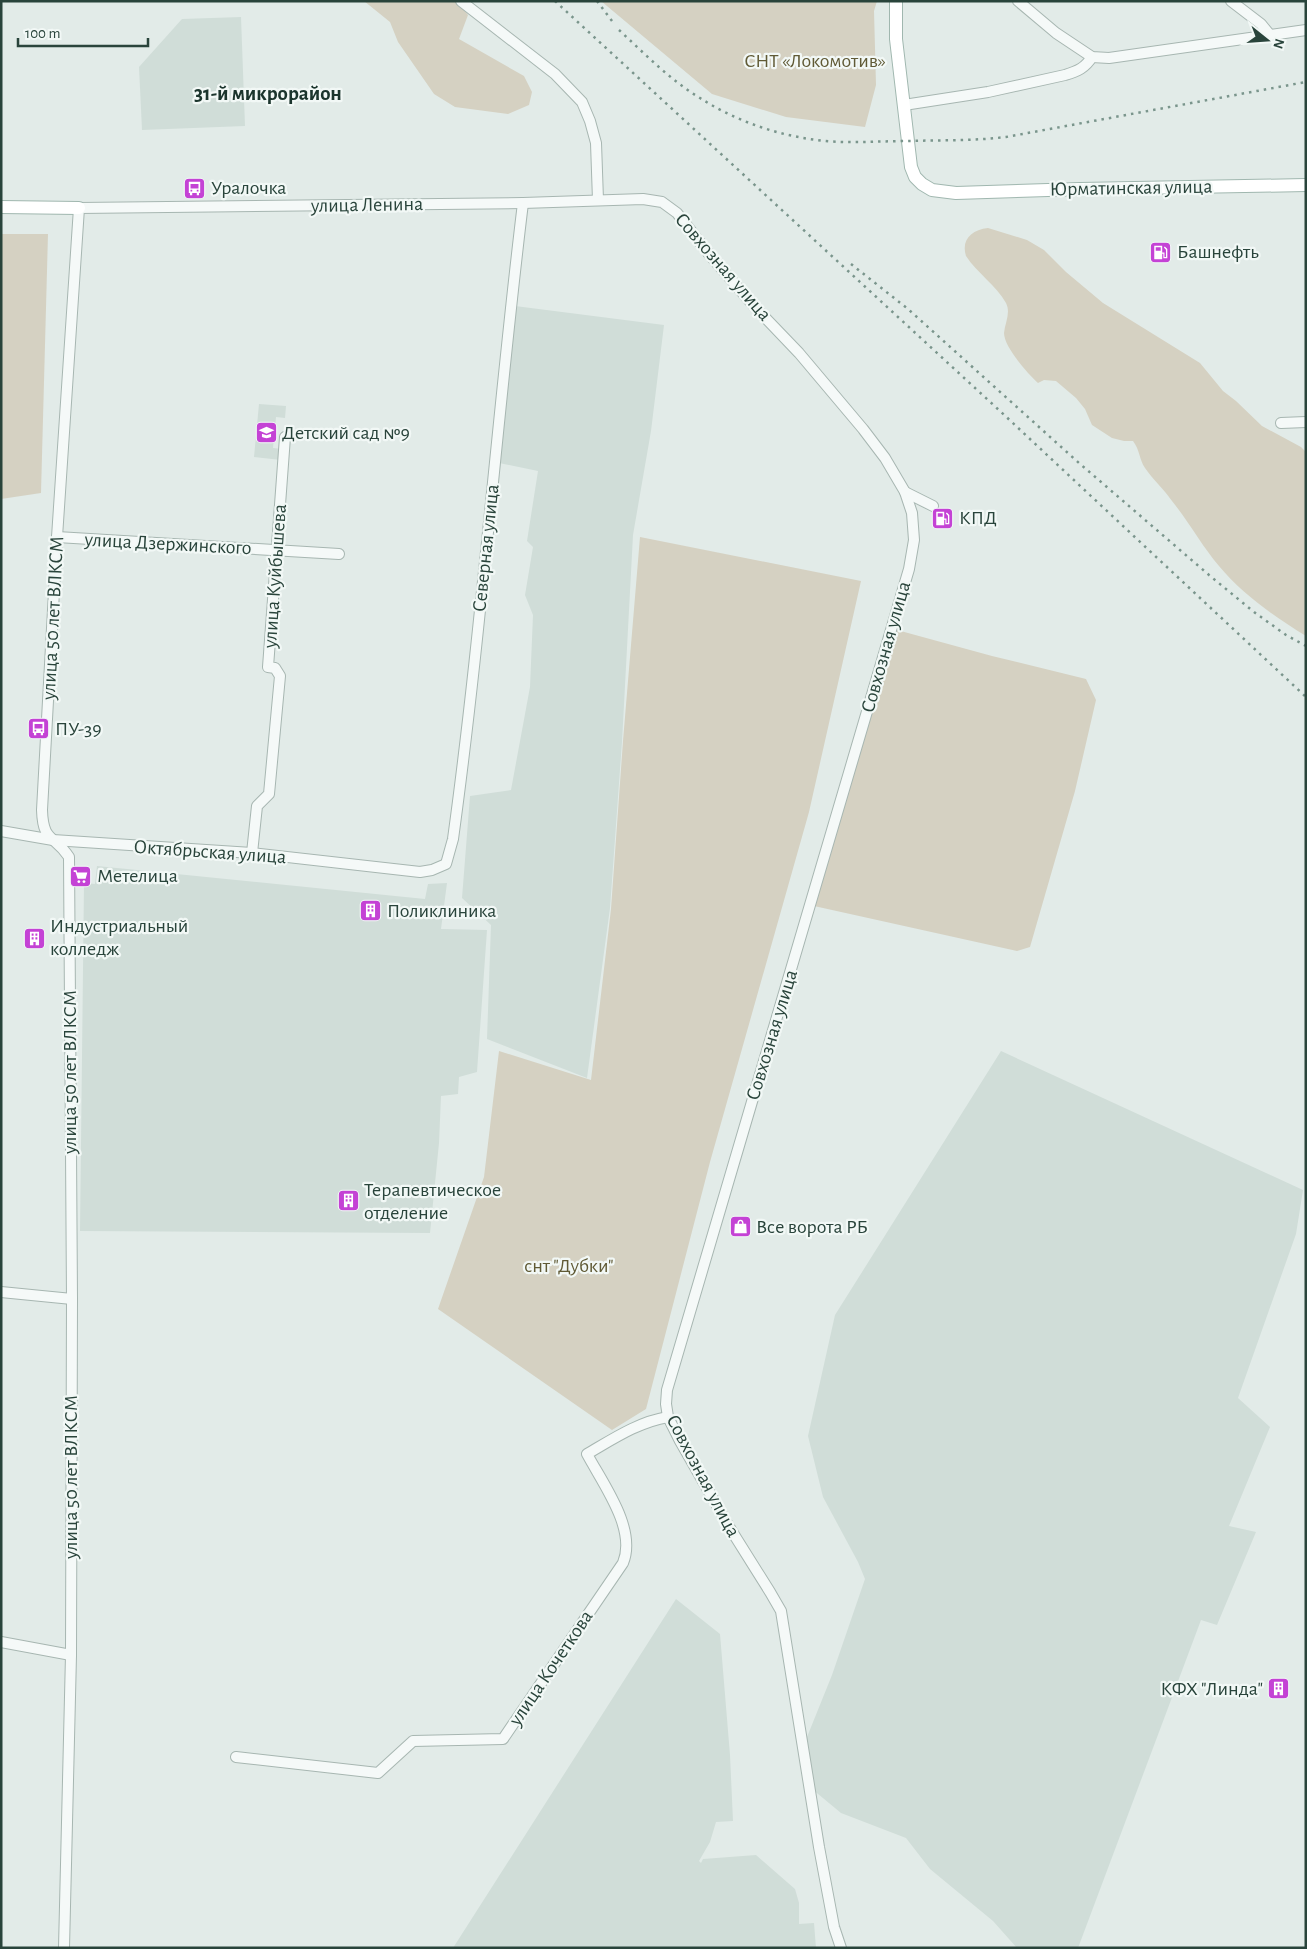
<svg xmlns="http://www.w3.org/2000/svg" width="1307" height="1949" viewBox="0 0 1307 1949" font-family="'Alegreya Sans',sans-serif">
  <rect width="100%" height="100%" fill="#e2ebe8"/>
  <g fill="#d0ddd8">
    <path d="M241,17L245,126L142,130L139,67L182,19Z"/>
    <path d="M515,306L664,325L651,431L633,535L622,742L610,908L587,1078L487,1039L491,925L462,898L470,796L511,790L530,687L533,615L525,595L533,547L527,541L538,471L499,463Z"/>
    <path d="M259,404L286,406L285,418L276,417L273,448L282,449L281,460L254,457Z"/>
    <path d="M97,866L425,899L428,884L447,883L441,929L487,930L477,1072L459,1077L458,1094L441,1096L439,1143L430,1233L80,1231L84,883L95,884Z"/>
    <path d="M1001,1051L1303,1190L1296,1234L1238,1398L1270,1427L1229,1526L1256,1532L1217,1625L1201,1620L1078,1948H1017L993,1921L930,1869L906,1838L841,1813L806,1784L803,1747L832,1675L865,1579L858,1562L823,1497L808,1436L835,1315Z"/>
    <path d="M676,1599L720,1634L730,1755L733,1821L716,1822L710,1842L699,1861L701,1863L703,1859L756,1855L795,1889L799,1903V1924L814,1923L816,1948H453Z"/>
  </g>
  <g fill="#d5d1c2">
    <path d="M364,1H455L462,7L468,15L459,39L524,76L532,92L529,105L508,114L455,107L434,94L398,42L390,22Z"/>
    <path d="M601,1H877L874,11L876,85L865,127L786,117L712,94Z"/>
    <path d="M988,228L1027,240L1044,250L1066,272L1103,303L1200,363L1223,391L1236,401L1262,426L1301,447L1306,452V636C1275,617 1242,594 1219,566C1202,546 1189,522 1172,501C1164,489 1153,480 1145,468C1139,459 1140,450 1133,441H1124L1112,438L1092,425L1085,409L1076,398L1056,381L1044,380L1038,383C1028,374 1004,347 1004,333C1005,323 1011,313 1006,303C996,285 977,273 966,256C961,240 971,230 988,228Z"/>
    <path d="M1,234H48L41,493L1,499Z"/>
    <path d="M640,537L861,581L809,812L710,1162L646,1409L612,1430L438,1309L484,1177L499,1051L591,1080L611,909L623,741Z"/>
    <path d="M897,630L992,656L1086,679L1096,700L1075,791L1030,947L1017,951L814,906Z"/>
  </g>
  <g fill="none" stroke-linecap="round" stroke-linejoin="round">
    <defs>
      <g id="minor">
        <path d="M461,1L555,74L582,102L590,121L596,143L598,200"/>
        <path d="M1018,1L1056,33L1092,57L1109,58L1306,30"/>
        <path d="M1231,1L1261,24L1270,35"/>
        <path d="M904,105L988,92L1065,75C1078,71 1085,68 1092,57"/>
        <path d="M1281,423L1306,422"/>
        <path d="M905,492L933,506"/>
        <path d="M57,537L339,554"/>
        <path d="M1,831L53,840L252,853L420,872L432,870L446,864L453,839C482,627 497,415 523,203"/>
        <path d="M252,853L257,806L269,794L280,676L275,668L268,667L285,437"/>
        <path d="M1,1292L72,1299"/>
        <path d="M1,1642L71,1655"/>
        <path d="M236,1757L378,1773L413,1741L503,1739L623,1563C637,1529 603,1484 587,1454C613,1439 638,1422 668,1417"/>
        <path d="M64,1948L71,1655L72,1299L69,857C54,834 43,843 42,810L57,537L79,208L523,203L643,199L662,202L677,213L709,254L754,306L799,353L863,429L885,458L905,492L912,513L914,540L909,569C829,843 747,1116 667,1390L666,1404L668,1417L680,1441L728,1525L770,1592L781,1611L819,1847L834,1927L841,1948"/>
      </g>
      <g id="major">
        <path d="M896,1V39L911,167L915,177L922,184L932,190L956,193L1080,189L1306,185"/>
        <path d="M1,207L79,208"/>
      </g>
    </defs>
    <use href="#minor" stroke="#a7b6b1" stroke-width="12"/>
    <use href="#major" stroke="#a0b7af" stroke-width="14"/>
    <use href="#minor" stroke="#f5f9f8" stroke-width="10"/>
    <use href="#major" stroke="#fff" stroke-width="12"/>
    <g stroke="#7a958c" stroke-width="2.5" stroke-dasharray="2.5 5" stroke-linecap="butt">
      <path d="M555,1L1000,411L1306,697"/>
      <path d="M597,1L612,21"/>
      <path d="M619,30C645,54 670,80 700,98C734,120 776,135 817,140C847,144 877,141 908,141C940,140 973,141 1006,137L1306,82"/>
      <path d="M851,264L908,309L1079,463L1209,575L1254,612L1286,635L1306,646"/>
    </g>
  </g>
  <defs>
    <symbol id="bus-square" viewBox="-11 -11 22 22"><rect x="-9" y="-9" width="18" height="18" rx="4" fill="#c442d5" stroke="#f2f8f6"/><path d="M-5-6H5V4H4V6H2V4H-2V6H-4V4H-5ZM-3.5-4V0h7V-4ZM-3.5 1.2v1.5H-2V1.2ZM2 1.2v1.5H3.5V1.2Z" fill="#fff"/></symbol>
    <symbol id="fuel-square" viewBox="-11 -11 22 22"><rect x="-9" y="-9" width="18" height="18" rx="4" fill="#c442d5" stroke="#f2f8f6"/><path d="M-5.5-6h7V0h2V4h1.3V-2.5L3-4.5l.8-.8L6-3V5H2.5V1h-1V6h-7ZM-4.2-4.7v3.2H.2V-4.7Z" fill="#fff"/></symbol>
    <symbol id="school-square" viewBox="-11 -11 22 22"><rect x="-9" y="-9" width="18" height="18" rx="4" fill="#c442d5" stroke="#f2f8f6"/><path d="M0-5L7-2L0 1L-7-2ZM-4 1L0 2.5L4 1V4Q0 6-4 4Z" fill="#fff"/></symbol>
    <symbol id="supermarket-square" viewBox="-11 -11 22 22"><rect x="-9" y="-9" width="18" height="18" rx="4" fill="#c442d5" stroke="#f2f8f6"/><path d="M-6-5.5h2.5l.6 2H6L4.5 2H-2.5L-4.4-4H-6ZM-1.5 3.2a1.3 1.3 0 1 0 .1 0ZM3 3.2a1.3 1.3 0 1 0 .1 0Z" fill="#fff"/></symbol>
    <symbol id="building-square" viewBox="-11 -11 22 22"><rect x="-9" y="-9" width="18" height="18" rx="4" fill="#c442d5" stroke="#f2f8f6"/><path d="M-4-6H4V6H1V3H-1V6H-4ZM-2.5-4.3h1.7v1.8h-1.7ZM.8-4.3h1.7v1.8H.8ZM-2.5-1h1.7V.8h-1.7ZM.8-1h1.7V.8H.8Z" fill="#fff"/></symbol>
    <symbol id="shop-square" viewBox="-11 -11 22 22"><rect x="-9" y="-9" width="18" height="18" rx="4" fill="#c442d5" stroke="#f2f8f6"/><path d="M-5-2.5h2.3a2.7 3.5 0 0 1 5.4 0H5L5.5 6h-11ZM-1.5-2.5h3a1.5 2.3 0 0 0-3 0Z" fill="#fff"/></symbol>
  </defs>
  <g fill-rule="evenodd">
    <use href="#bus-square" x="182" y="176" width="25" height="25"/>
    <use href="#fuel-square" x="1148" y="240" width="25" height="25"/>
    <use href="#school-square" x="254" y="420" width="25" height="25"/>
    <use href="#fuel-square" x="930" y="506" width="25" height="25"/>
    <use href="#bus-square" x="26" y="716" width="25" height="25"/>
    <use href="#supermarket-square" x="68" y="864" width="25" height="25"/>
    <use href="#building-square" x="358" y="898" width="25" height="25"/>
    <use href="#building-square" x="22" y="926" width="25" height="25"/>
    <use href="#building-square" x="336" y="1188" width="25" height="25"/>
    <use href="#shop-square" x="728" y="1214" width="25" height="25"/>
    <use href="#building-square" x="1266" y="1676" width="25" height="25"/>
  </g>
  <g text-anchor="middle" dominant-baseline="central" stroke-width="4.5" stroke-linejoin="round" paint-order="stroke">
    <g font-size="20" fill="#605a35" stroke="#f2f8f6">
      <text x="815" y="61">СНТ «Локомотив»</text>
      <text x="569" y="1266">снт "Дубки"</text>
    </g>
    <g font-size="20" fill="#29443b" stroke="#f2f8f6" text-anchor="start">
      <text x="211" y="188">Уралочка</text>
      <text x="1177" y="252">Башнефть</text>
      <text x="282" y="433">Детский сад №9</text>
      <text x="959" y="518">КПД</text>
      <text x="55" y="729">ПУ-39</text>
      <text x="97" y="876">Метелица</text>
      <text x="387" y="911">Поликлиника</text>
      <text x="50" y="926">Индустриальный<tspan x="50" dy="23">колледж</tspan></text>
      <text x="364" y="1190">Терапевтическое<tspan x="364" dy="23">отделение</tspan></text>
      <text x="756" y="1227">Все ворота РБ</text>
      <text x="1263" y="1689" text-anchor="end">КФХ "Линда"</text>
    </g>
    <g font-size="20" fill="#29443b" stroke="#f2f8f6">
      <text transform="translate(1131 188) rotate(-1)">Юрматинская улица</text>
      <text transform="translate(367 205) rotate(-1)">улица Ленина</text>
      <text transform="translate(723 267) rotate(49)">Совхозная улица</text>
      <text transform="translate(168 544) rotate(3)">улица Дзержинского</text>
      <text transform="translate(486 548) rotate(-84)">Северная улица</text>
      <text transform="translate(275 576) rotate(-86)">улица Куйбышева</text>
      <text transform="translate(53 618) rotate(-87)">улица 50 лет ВЛКСМ</text>
      <text transform="translate(886 647) rotate(-74)">Совхозная улица</text>
      <text transform="translate(210 852) rotate(4)">Октябрьская улица</text>
      <text transform="translate(772 1035) rotate(-73)">Совхозная улица</text>
      <text transform="translate(70 1072) rotate(-90)">улица 50 лет ВЛКСМ</text>
      <text transform="translate(703 1476) rotate(62)">Совхозная улица</text>
      <text transform="translate(71 1477) rotate(-90)">улица 50 лет ВЛКСМ</text>
      <text transform="translate(551 1668) rotate(-56)">улица Кочеткова</text>
    </g>
    <g font-size="21" font-weight="bold" fill="#1b352d" stroke="#f2f8f6">
      <text x="268" y="93">31-й микрорайон</text>
    </g>
  </g>
  <rect width="1307" height="1949" fill="none" stroke="#29443b" stroke-width="5"/>
  <g transform="translate(1267 40) rotate(107)" stroke="#f2f8f6" stroke-width="4" paint-order="stroke">
  <path d="M0-4L9 19L0 12L-9 19Z" fill="#29443b"/>
  <text y="-8" font-size="14" font-weight="bold" text-anchor="middle" fill="#29443b">N</text>
  </g>
  <path d="M18 38v8h130v-8" fill="none" stroke="#29443b" stroke-width="2.5"/>
  <text x="25" y="38" font-size="15" fill="#29443b" stroke="#f2f8f6" stroke-width="4" paint-order="stroke">100 m</text>
</svg>
